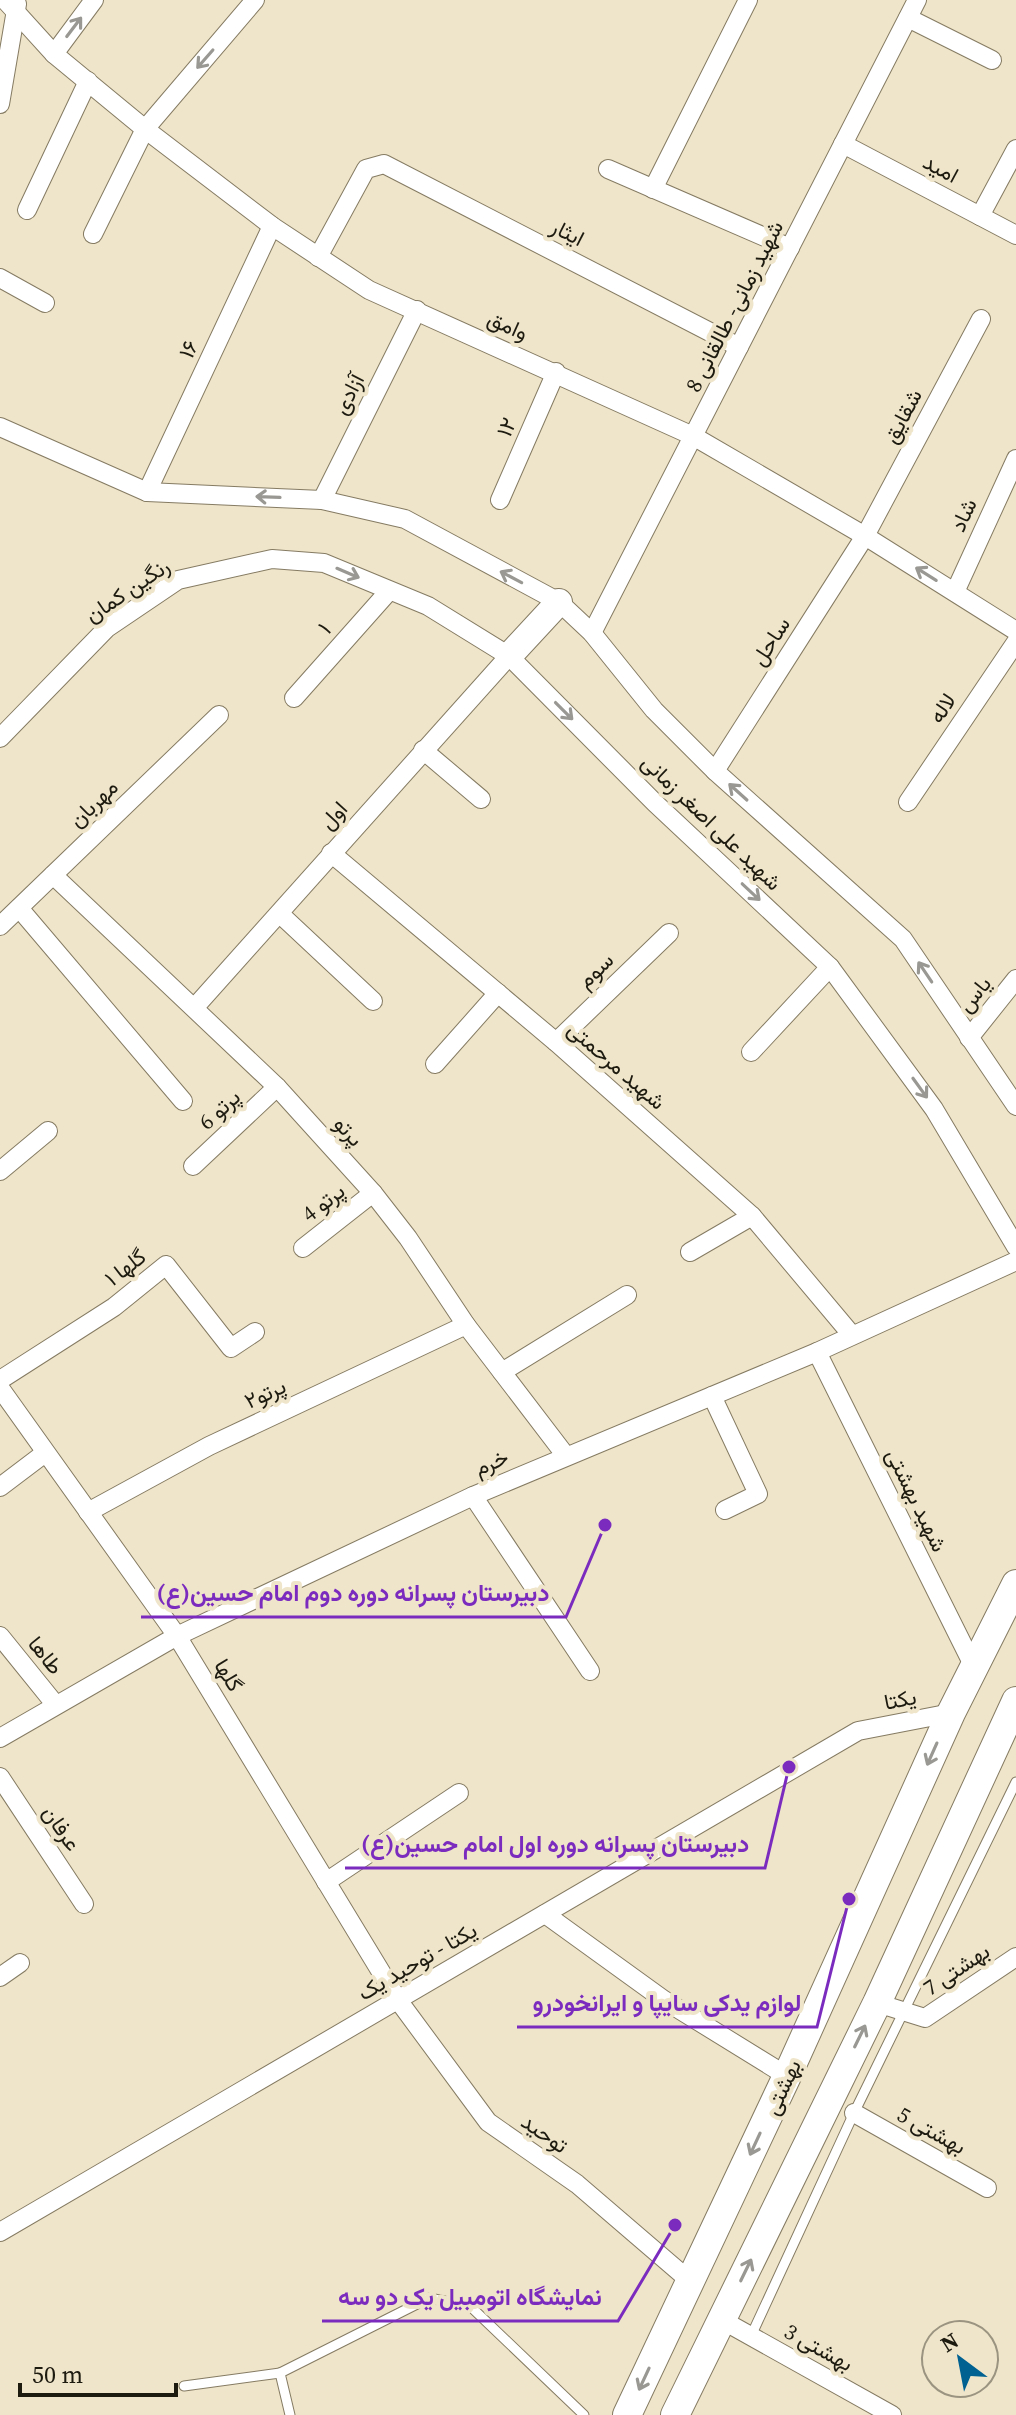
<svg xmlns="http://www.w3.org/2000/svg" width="1016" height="2415" viewBox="0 0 1016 2415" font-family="'Source Serif 4',Vazirmatn,serif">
  <rect width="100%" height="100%" fill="#efe5ca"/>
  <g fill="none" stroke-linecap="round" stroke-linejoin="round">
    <defs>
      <g id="lane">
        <path d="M751,2336L854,2113L1016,1782"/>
        <path d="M184,2386L280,2373"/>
        <path d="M290,2415L280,2373L429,2298L470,2306L584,2415"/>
      </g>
      <g id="street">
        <path d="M5,0L54,54L145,129L272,226L369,290L693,436L865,536L1016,631"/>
        <path d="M908,18L992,60"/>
        <path d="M54,54L94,0"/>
        <path d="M0,104L17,4"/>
        <path d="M843,144L1016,235"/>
        <path d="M608,169L790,248"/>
        <path d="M653,189L748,0"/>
        <path d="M27,210L88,81"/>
        <path d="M980,216L1016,149"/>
        <path d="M93,234L145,129L255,0"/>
        <path d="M318,257L366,169L384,164L739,347"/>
        <path d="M0,278L45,303"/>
        <path d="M0,427L147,492L322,500L405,519L559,602L592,633L654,710L715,771L903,939L1016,1106"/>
        <path d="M147,492L272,226"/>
        <path d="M322,500L417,310"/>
        <path d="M500,500L556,372"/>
        <path d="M955,592L1016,459"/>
        <path d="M592,633L917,0"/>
        <path d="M294,698L389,591"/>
        <path d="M0,738L107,628L178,580L272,559L324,563L428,606L509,656L655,803L830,967L934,1109L1016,1247"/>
        <path d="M423,750L481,799"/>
        <path d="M715,771L865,536L981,319"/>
        <path d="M908,802L1016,642"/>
        <path d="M331,853L556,1042L752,1216L851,1334"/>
        <path d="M53,875L277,1087L373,1193L408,1238L466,1325L566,1456"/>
        <path d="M19,908L183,1101"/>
        <path d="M280,914L373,1001"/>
        <path d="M0,926L219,715"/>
        <path d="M195,1007L509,656"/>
        <path d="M969,1038L1016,979"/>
        <path d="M556,1042L669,933"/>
        <path d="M751,1052L830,967"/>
        <path d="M435,1064L498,993"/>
        <path d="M193,1166L277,1087"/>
        <path d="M0,1171L48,1131"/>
        <path d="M303,1248L373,1193"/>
        <path d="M690,1252L752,1216"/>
        <path d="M817,1352L975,1669"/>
        <path d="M502,1372L627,1295"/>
        <path d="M0,1380L114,1307L166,1265L231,1348L255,1332"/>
        <path d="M0,1388L177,1636L398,2000L488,2122L577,2184L690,2281"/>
        <path d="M712,1396L758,1494L725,1510"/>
        <path d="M0,1487L45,1453"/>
        <path d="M473,1496L590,1671"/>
        <path d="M88,1512L209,1446L466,1325"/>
        <path d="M0,1636L55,1704"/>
        <path d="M0,1738L177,1636L473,1496L817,1352L1016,1261"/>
        <path d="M0,1777L84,1904"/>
        <path d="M326,1882L459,1793"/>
        <path d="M545,1914L664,2000L787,2076"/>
        <path d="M0,1977L20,1963"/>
        <path d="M877,2003L925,2018L1016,1957"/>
        <path d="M854,2113L987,2188"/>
        <path d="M0,2232L858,1731L951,1713"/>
        <path d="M722,2320L892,2415"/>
      </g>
      <path id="secondary" d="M509,656L559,602"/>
      <g id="primary">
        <path d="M627,2415L787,2076L951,1713L1016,1584"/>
        <path d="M675,2415L877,2003L1016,1701"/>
      </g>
    </defs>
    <use href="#lane" stroke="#857b63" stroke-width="11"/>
    <use href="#street" stroke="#857b63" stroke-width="20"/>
    <use href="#secondary" stroke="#857b63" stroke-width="28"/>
    <use href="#primary" stroke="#857b63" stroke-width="30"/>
    <use href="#lane" stroke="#fff" stroke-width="9"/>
    <use href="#street" stroke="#fff" stroke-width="18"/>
    <use href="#secondary" stroke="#fff" stroke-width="26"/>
    <use href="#primary" stroke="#fff" stroke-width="28"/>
  </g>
  <defs><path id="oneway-shaft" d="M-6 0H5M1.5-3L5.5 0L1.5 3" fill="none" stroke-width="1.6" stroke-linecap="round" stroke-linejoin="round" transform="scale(2)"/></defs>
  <g stroke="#999893">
    <use href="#oneway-shaft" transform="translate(74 27) rotate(-53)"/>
    <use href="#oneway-shaft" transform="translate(205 59) rotate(131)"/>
    <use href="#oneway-shaft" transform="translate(268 497) rotate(-178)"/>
    <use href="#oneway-shaft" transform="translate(348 573) rotate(23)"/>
    <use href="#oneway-shaft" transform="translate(926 574) rotate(-148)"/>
    <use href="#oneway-shaft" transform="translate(511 577) rotate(-152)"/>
    <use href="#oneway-shaft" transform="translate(564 711) rotate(45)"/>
    <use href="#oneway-shaft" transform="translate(738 792) rotate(-138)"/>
    <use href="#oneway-shaft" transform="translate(751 892) rotate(43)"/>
    <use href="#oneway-shaft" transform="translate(925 972) rotate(-124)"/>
    <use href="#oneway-shaft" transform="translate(920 1088) rotate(54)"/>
    <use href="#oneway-shaft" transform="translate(932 1754) rotate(114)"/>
    <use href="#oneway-shaft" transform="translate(860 2036) rotate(-64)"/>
    <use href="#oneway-shaft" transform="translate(755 2144) rotate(115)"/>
    <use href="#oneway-shaft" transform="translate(746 2270) rotate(-64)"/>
    <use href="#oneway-shaft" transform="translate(644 2379) rotate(115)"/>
  </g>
  <g text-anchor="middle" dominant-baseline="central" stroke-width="8" stroke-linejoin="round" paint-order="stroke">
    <g font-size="22" fill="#1d1a10" stroke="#efe5ca">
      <text transform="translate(941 168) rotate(28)">امید</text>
      <text transform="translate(568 232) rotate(27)">ایثار</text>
      <text transform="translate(734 306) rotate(-63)">شهید زمانی- طالقانی 8</text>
      <text transform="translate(508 325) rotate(24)">وامق</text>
      <text transform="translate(188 349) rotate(-65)">۱۶</text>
      <text transform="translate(348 394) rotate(-63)">آزادی</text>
      <text transform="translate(902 416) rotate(-62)">شقایق</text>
      <text transform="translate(506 427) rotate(-66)">۱۲</text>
      <text transform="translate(963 515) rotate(-65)">شاد</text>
      <text transform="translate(127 590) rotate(-34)">رنگین کمان</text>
      <text transform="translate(324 628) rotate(-48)">۱</text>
      <text transform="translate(770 641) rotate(-57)">ساحل</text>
      <text transform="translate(942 708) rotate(-56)">لاله</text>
      <text transform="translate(93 803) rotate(-44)">مهربان</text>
      <text transform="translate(333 815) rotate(-48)">اول</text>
      <text transform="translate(712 822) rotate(44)">شهید علی اصغر زمانی</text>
      <text transform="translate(595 970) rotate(-44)">سوم</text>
      <text transform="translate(974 994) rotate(-51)">یاس</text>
      <text transform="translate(617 1065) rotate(41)">شهید مرحمتی</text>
      <text transform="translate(219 1109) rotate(-43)">پرتو 6</text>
      <text transform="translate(349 1131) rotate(48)">پرتو</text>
      <text transform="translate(323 1202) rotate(-38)">پرتو 4</text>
      <text transform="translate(125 1267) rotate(-38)">گلها ۱</text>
      <text transform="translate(265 1393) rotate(-25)">پرتو۲</text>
      <text transform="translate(491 1462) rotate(-23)">خرم</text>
      <text transform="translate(917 1500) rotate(64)">شهید بهشتی</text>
      <text transform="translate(46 1655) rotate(51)">طاها</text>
      <text transform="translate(229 1675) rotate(59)">گلها</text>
      <text transform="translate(900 1699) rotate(-11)">یکتا</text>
      <text transform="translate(62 1828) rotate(56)">عرفان</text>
      <text transform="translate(417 1961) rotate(-30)">یکتا - توحید یک</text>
      <text transform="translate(956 1969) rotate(-34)">بهشتی 7</text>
      <text transform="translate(782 2087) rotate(-65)">بهشتی</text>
      <text transform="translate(932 2130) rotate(29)">بهشتی 5</text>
      <text transform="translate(545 2133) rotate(35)">توحید</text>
      <text transform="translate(819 2347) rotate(29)">بهشتی 3</text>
    </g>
  </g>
  <path fill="none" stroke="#7b2cbf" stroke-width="3" d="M605 1525L566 1617H141M789 1767L765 1868H345M849 1899L817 2027H517M675 2225L618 2321H322"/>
  <g fill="#7b2cbf" stroke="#efe5ca" stroke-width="3">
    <circle cx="605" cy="1525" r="8"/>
    <circle cx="789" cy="1767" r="8"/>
    <circle cx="849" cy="1899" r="8"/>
    <circle cx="675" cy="2225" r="8"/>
  </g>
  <g font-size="24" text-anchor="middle" font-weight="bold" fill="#7b2cbf" stroke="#efe5ca" stroke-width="8" stroke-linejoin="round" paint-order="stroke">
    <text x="353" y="1601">دبیرستان پسرانه دوره دوم امام حسین(ع)</text>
    <text x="555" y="1852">دبیرستان پسرانه دوره اول امام حسین(ع)</text>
    <text x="667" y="2011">لوازم یدکی سایپا و ایرانخودرو</text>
    <text x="470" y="2305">نمایشگاه اتومبیل یک دو سه</text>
  </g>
  <g transform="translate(960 2359) rotate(328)"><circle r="38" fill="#efe5ca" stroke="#9b9480" stroke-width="2"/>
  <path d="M0-6L14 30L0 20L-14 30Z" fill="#016292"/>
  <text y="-12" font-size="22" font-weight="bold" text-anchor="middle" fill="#1d1a10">N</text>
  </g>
  <path d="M20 2383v12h156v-12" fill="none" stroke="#1d1a10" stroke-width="4"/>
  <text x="32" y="2383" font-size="24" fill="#1d1a10" stroke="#efe5ca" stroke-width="6" paint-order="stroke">50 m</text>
</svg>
